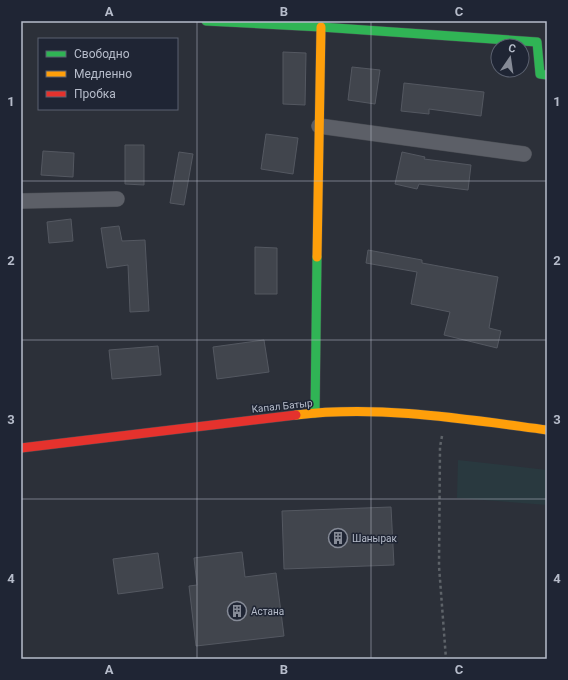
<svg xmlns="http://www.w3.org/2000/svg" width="568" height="680" viewBox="0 0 568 680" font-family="Roboto,sans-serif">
  <rect width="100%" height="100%" fill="#2c3039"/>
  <path fill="#29393f" d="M458,460L547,470V505L457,498Z"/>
  <g fill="#41454d" stroke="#545861">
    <path d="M283,52L306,53L305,105L283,104Z"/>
    <path d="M352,67L380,70L375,104L348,100Z"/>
    <path d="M404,83L484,92L481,116L429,109V114L401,111Z"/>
    <path d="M266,134L298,138L293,174L261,169Z"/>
    <path d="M125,145H144V185L125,184Z"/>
    <path d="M43,151L74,153L73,177L41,175Z"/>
    <path d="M179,152L193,154L184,205L170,203Z"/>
    <path d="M402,152L425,157L424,159L471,165L468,190L419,184L417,189L395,184Z"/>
    <path d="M71,219L73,241L49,243L47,222Z"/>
    <path d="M119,226L122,241L145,240L149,311L130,312L128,265L107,268L101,228Z"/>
    <path d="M255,247L277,248V294H255Z"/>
    <path d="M368,250L422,260V263L498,277L489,328L501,331L497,348L444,335L450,312L411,304L417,272L366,263Z"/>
    <path d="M264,340L269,372L217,379L213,347Z"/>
    <path d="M158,346L161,375L112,379L109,350Z"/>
    <path d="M391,507L394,565L284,569L282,511Z"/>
    <path d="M242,552L245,577L276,573L284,636L196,646L189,586L197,585L194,558Z"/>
    <path d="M158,553L163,588L118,594L113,559Z"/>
  </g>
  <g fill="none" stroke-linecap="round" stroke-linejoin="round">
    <defs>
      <g id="street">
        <path d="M319,126L524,154"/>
        <path d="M21,201L117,199"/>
      </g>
      <g id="fast">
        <path d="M206,21L321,27L537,42L540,74L547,75"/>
        <path d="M315,413L317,257"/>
      </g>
      <g id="slow">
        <path d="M317,257L321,27"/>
        <path d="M296,415C380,405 464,419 547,430"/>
      </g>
      <path id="jam" d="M21,448L296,415"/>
    </defs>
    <use href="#street" stroke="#484b52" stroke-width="16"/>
    <use href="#fast" stroke="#484b52" stroke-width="10"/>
    <use href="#slow" stroke="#484b52" stroke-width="10"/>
    <use href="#jam" stroke="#484b52" stroke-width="10"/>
    <path stroke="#5e6369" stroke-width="2.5" stroke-dasharray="3 3" stroke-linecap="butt" d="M442,436L440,447L439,566L446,659"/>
    <use href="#street" stroke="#5c5f67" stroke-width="15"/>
    <use href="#fast" stroke="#30b455" stroke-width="9"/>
    <use href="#slow" stroke="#ff9f0a" stroke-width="9"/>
    <use href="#jam" stroke="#e5322d" stroke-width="9"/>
  </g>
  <path fill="none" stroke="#b6bcca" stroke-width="1" stroke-opacity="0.55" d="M197,21V659M371,21V659M21,181H547M21,340H547M21,499H547"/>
  <defs>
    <symbol id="building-ring" viewBox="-11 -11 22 22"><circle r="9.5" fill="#1f2534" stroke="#868b97" stroke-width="1.5"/><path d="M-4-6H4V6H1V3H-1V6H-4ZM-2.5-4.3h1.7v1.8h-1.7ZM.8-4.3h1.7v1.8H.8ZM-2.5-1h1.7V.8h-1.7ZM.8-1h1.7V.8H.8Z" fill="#868b97"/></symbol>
  </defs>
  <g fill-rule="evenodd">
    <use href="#building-ring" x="327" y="527" width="22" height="22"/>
    <use href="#building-ring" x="226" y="600" width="22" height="22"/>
  </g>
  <g text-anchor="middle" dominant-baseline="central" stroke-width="3" stroke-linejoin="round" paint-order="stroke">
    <g font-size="10" fill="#b6bcca" stroke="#1f2534">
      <text transform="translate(282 406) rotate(-6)">Капал Батыр</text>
    </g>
    <g font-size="10" fill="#b6bcca" stroke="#1f2534" text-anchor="start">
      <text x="352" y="538">Шанырак</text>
      <text x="251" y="611">Астана</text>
    </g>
  </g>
  <rect width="568" height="680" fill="none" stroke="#1f2534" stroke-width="44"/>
  <rect x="38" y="38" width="140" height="72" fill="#1f2534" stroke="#5b6170"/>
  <rect x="46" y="51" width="20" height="6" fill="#30b455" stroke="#5b6170"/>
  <text x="74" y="58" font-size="12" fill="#b6bcca">Свободно</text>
  <rect x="46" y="71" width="20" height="6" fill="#ff9f0a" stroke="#5b6170"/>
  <text x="74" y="78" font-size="12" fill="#b6bcca">Медленно</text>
  <rect x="46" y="91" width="20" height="6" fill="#e5322d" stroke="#5b6170"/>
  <text x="74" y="98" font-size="12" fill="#b6bcca">Пробка</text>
  <g transform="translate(510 58) rotate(13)"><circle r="19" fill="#1f2534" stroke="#5b6170"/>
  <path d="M0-3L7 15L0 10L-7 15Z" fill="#868b97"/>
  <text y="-6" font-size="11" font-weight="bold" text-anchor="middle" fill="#b6bcca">С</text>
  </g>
  <rect x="22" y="22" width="524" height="636" fill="none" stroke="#b6bcca" stroke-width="1.5"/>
  <g font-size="13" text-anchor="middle" font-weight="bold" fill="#b6bcca">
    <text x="109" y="16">A</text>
    <text x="284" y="16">B</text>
    <text x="459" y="16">C</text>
    <text x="11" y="106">1</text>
    <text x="557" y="106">1</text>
    <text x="11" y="265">2</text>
    <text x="557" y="265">2</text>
    <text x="11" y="424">3</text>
    <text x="557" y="424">3</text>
    <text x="11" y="583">4</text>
    <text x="557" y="583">4</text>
    <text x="109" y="674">A</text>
    <text x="284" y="674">B</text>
    <text x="459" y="674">C</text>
  </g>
</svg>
